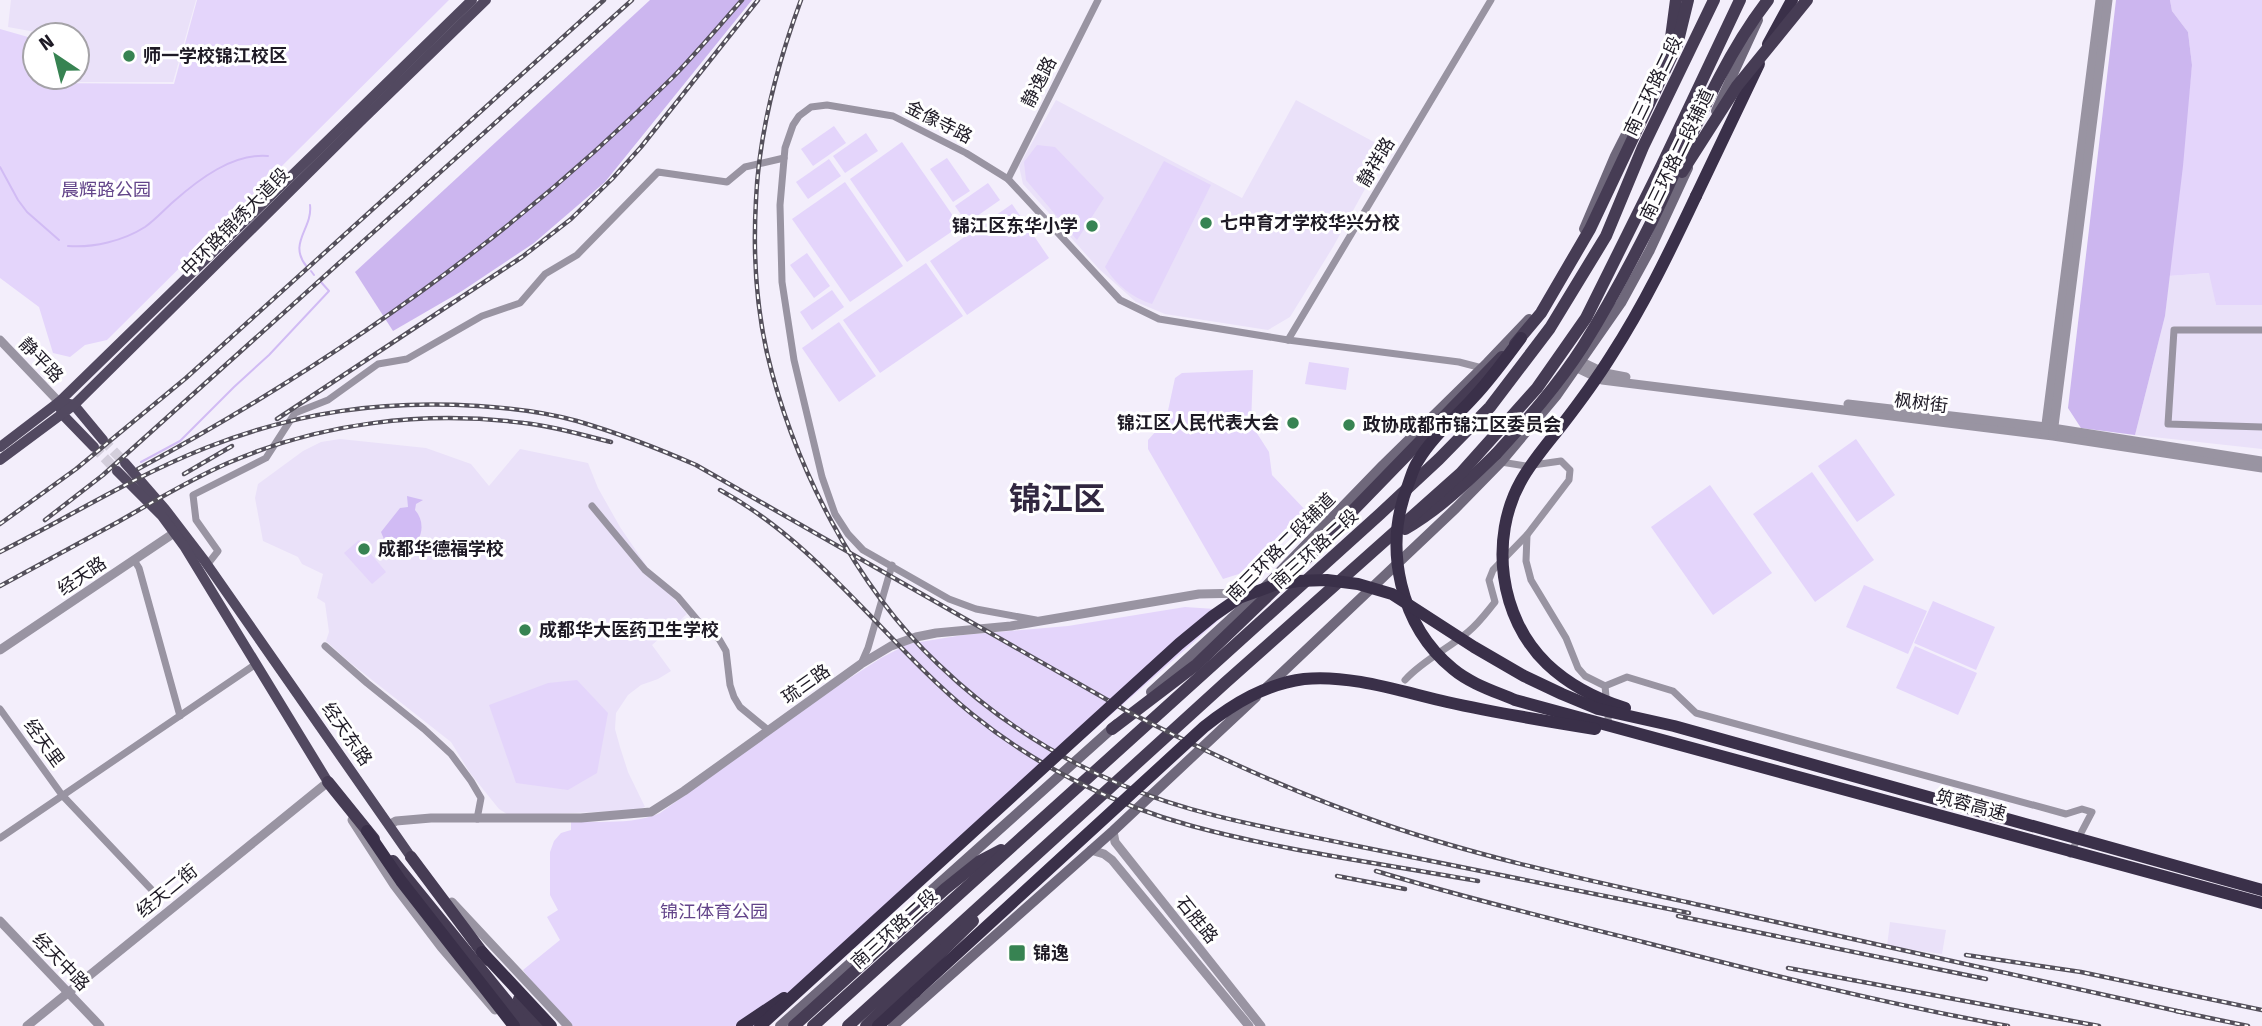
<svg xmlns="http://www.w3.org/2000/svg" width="2262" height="1026" viewBox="0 0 2262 1026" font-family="'Fira Sans','Noto Sans SC',sans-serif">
  <rect width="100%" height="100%" fill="#f3eefb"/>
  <g fill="#eae1f9">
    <path d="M11,0H196L173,82H46L47,77H77V35H52L8,27Z"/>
    <path d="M1056,100L1242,198L1296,100L1387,149L1333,247L1290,317L1268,330L1165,314L1136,302L1099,269L1023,184L1019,166Z"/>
    <path d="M2210,273L2216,305H2262V449L2135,435L2165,316L2169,276Z"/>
    <path d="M340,439L426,448L471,464L489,486L520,449L588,463L598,488L620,527L650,571L687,614L652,645L671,671L658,679L641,685L628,695L616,713L615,729L620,747L628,772L645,807L636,810L510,816L499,809L470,773L451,742L348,661L326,641L329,632L325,603L317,598L323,574L302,564L298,557L263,541L255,498L258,484L303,451L321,442Z"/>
    <path d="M1890,922L1946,930L1942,954L1887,946Z"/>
  </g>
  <g fill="#e4d5fb">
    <path d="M197,0H449L107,340L85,345L70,357L53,353L39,307L0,278V29L35,39V77H44L45,83L174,84Z"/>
    <path d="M2170,0H2262V305H2216L2209,273L2169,276L2192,65L2188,32L2172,11Z"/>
    <path d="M834,126L846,143L813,166L801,149Z"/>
    <path d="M866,133L878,151L845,173L833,156Z"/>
    <path d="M902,142L960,226L907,262L850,179Z"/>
    <path d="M1037,145L1055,147L1104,198L1077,240L1026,180L1024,162Z"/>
    <path d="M947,158L970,191L953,202L930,169Z"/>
    <path d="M829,159L841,176L808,199L796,182Z"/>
    <path d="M1164,161L1211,185L1152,304C1133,298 1116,285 1105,267Z"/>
    <path d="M845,182L903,266L850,302L792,219Z"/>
    <path d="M988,183L1000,200L967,223L955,206Z"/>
    <path d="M1012,204L1049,258L967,315L930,261Z"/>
    <path d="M807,253L830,286L814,298L790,265Z"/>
    <path d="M926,263L963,316L880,373L843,320Z"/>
    <path d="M832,290L844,307L812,330L800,312Z"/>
    <path d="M839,322L876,376L839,402L802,348Z"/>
    <path d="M1309,362L1349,368L1346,390L1305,384Z"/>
    <path d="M1253,370L1251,424L1269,452L1272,475L1310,515L1245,572L1223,579L1148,449V440L1166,420L1175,378L1182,373Z"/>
    <path d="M1856,439L1895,495L1857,522L1818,466Z"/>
    <path d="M1812,472L1874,560L1815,602L1753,514Z"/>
    <path d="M1710,485L1772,573L1713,615L1651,527Z"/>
    <path d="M359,540L386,572L372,584L344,553Z"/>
    <path d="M1864,585L1927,611L1908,654L1846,627Z"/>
    <path d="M1933,601L1995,627L1976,670L1914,643Z"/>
    <path d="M1185,607L1230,610L758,1026H564L523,970L560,940L547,917L558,910L550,895V852L554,841L561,833L571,830V822C600,821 633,825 660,813L836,687L881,658L908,644L963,635L1068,626Z"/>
    <path d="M1915,646L1977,673L1958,715L1896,688Z"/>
    <path d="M577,680L608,713L597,773L568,790L516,783L489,705L548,683Z"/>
  </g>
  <g fill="#ccb6ef">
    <path d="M650,0H752L605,182L534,243L462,291L393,331L355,272Z"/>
    <path d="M2116,0H2170L2172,11L2188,32L2192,65L2183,166L2165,316L2135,435L2081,428L2068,408Z"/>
  </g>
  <path fill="#d1bbf4" d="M407,496L423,500L416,504L415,510C426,522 423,542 407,550L396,544H386L381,532L400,508L408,507Z"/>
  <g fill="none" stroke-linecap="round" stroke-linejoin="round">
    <g stroke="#d1bbf4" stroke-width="2">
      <path d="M0,167L18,200L27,212L59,240"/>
      <path d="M68,246C93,248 123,241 145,227C155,220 164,210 173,202C199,179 233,153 268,156"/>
      <path d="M307,267C287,243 313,229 310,205"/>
      <path d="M311,271L314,275"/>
      <path d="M141,462L180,441L234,387L269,355L329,291L320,281"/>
    </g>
    <g stroke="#d3cedb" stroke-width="10" stroke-dasharray="10 5" stroke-linecap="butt">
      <path d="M103,440L125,463"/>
      <path d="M94,447L117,471"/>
    </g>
    <g stroke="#9994a2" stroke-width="7">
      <path d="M1008,179L1098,0"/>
      <path d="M2262,330H2174L2168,424L2262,427"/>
      <path d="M1288,340L1491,0"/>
      <path d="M1501,462L1526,466L1561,461L1570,470L1569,480L1527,535L1526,561L1531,580L1566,638L1578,668L1585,676L1605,686L1609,727"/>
      <path d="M592,506L645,570L678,597L704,628L719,639L726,651L730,685L734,697L740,707L768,730"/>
      <path d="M134,560L139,568L180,716"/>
      <path d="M207,565L218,551L196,520L193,495L266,458L295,413L328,400L378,364L407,359L482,316L520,303L545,274L577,255L658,172L727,182L745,167L784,158"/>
      <path d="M1036,620L976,609L949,599L863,550L848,534L835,514L822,477L794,360L782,282L780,205L785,148L793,125L799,116L811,107L827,105L893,116L966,153L1008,179L1120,300L1159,319L1288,340L1459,362L1482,368"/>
      <path d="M325,646L367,683L424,729L451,754L471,781L481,798L477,819"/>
      <path d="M861,664L868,648L892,565"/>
      <path d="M1405,680C1423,660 1448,649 1468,632C1479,623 1486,613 1495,602L1489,580L1493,570L1527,535"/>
      <path d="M1605,686L1627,677L1673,691L1696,713L2066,814L2082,809L2092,812L2070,854"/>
      <path d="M0,709L62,795L151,889"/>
      <path d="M0,838L256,664"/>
    </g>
    <g stroke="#9994a2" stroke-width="9">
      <path d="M0,340L59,402"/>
      <path d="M1582,362L1605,373L1626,377"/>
      <path d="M1577,368L1602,380L2053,436L2262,468"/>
      <path d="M1848,404L2046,427L2262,461"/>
      <path d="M2045,432L2100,0"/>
      <path d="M2053,434L2108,0"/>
      <path d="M0,650L180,529"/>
      <path d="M352,820L394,885L441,947L495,1010"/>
      <path d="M389,825L396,821L431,818H581L651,812L684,791L861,664L891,646L916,637L936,633L1011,626L1199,594L1246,593"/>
      <path d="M1113,831L1115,842L1261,1026"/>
      <path d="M1091,850L1104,854L1112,860L1249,1026"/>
      <path d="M452,902L568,1026"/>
      <path d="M0,921L100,1026"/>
      <path d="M27,1026L328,782L330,785"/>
    </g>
    <g stroke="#6f687b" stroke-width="10">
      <path d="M1716,111L1758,20"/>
      <path d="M1584,229L1615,156L1659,69L1672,39"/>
      <path d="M1267,687L1456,508L1501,462L1557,395L1621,303L1650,250L1688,168"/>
      <path d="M1151,692L1259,593L1383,465L1487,363L1529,319"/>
      <path d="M780,1026L1117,724"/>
      <path d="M893,1026L1113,831L1256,697"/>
    </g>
    <g stroke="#524960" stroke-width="10">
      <path d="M0,447L59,402L472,0"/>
      <path d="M94,447L62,414L59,402L74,405L103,440"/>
      <path d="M0,460L74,405L363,119L486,0"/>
      <path d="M125,463L165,509L204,560L411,857"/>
      <path d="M117,471L162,516L184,546L328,782"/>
    </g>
    <g stroke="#463c54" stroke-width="12">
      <path d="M1405,529C1440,509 1467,482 1496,454"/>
      <path d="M1112,729L1196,665L1303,562"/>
      <path d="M328,782L374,839"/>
      <path d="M411,857L488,960"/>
      <path d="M393,861L527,1026"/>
      <path d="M519,999L540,1026"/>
      <path d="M794,1026L945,889L980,861L1001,850"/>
      <path d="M813,1026L1380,514L1439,459L1490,407L1550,328L1606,236L1643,147L1714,0"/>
      <path d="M848,1026L1225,683L1461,473L1537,388L1586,318L1662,165L1740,0"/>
      <path d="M866,1026L973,921"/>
    </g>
    <g stroke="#3a3049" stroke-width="12">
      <path d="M1768,44L1792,0"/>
      <path d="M1696,196L1759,64"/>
      <path d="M367,831L401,881L514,1026"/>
      <path d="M482,952L551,1026"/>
      <path d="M742,1026L784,998"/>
      <path d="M878,1026L915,992"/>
    </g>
    <defs>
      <g id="rail">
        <path d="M801,0C777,65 759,131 756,200C753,251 756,304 767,353C793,464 855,586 938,664C991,715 1055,757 1122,785C1195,816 1275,829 1352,845C1464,868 1577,890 1689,913"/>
        <path d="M277,419L522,257L571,219L612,179L641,147L758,0"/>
        <path d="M138,469C334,363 518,233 675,75C698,51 720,25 742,0"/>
        <path d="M184,474L232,446"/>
        <path d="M720,490C821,545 885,643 972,714C1036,766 1114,805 1192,826C1284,851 1385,864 1478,881"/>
        <path d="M45,520L103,475L632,0"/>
        <path d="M0,524L76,469L186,378L604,0"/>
        <path d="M0,552C69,517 136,475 208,447C298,412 381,400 478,406C511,408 545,412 577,421C618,433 657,448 696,465L1125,710C1209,754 1294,793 1384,824C1491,861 1603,883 1713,908C1871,943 2028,978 2186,1013"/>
        <path d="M0,586C39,565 78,544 116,523C153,502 189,480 228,463C320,423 424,410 524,423C553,426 582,435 611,442"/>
        <path d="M1376,871C1465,898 1556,920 1647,943C1767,974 1886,1004 2008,1026"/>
        <path d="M1337,876L1405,889"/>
        <path d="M1678,916L1986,979"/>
        <path d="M1966,955L2081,972L2262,1010"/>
        <path d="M1788,968L2099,1026"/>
        <path d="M2176,1011L2248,1026"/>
      </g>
    </defs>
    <use href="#rail" stroke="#54505b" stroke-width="4.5"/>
    <use href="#rail" stroke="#fff" stroke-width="2" stroke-dasharray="5" stroke-linecap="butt"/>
    <g stroke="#463c54" stroke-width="12">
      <path d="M1670,45L1676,0"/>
      <path d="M1682,172L1737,86L1807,0"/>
      <path d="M1515,344L1541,313L1590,229L1677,45L1688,0"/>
      <path d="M1496,454C1527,420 1558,385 1583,346C1608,306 1631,263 1652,221C1688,147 1718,64 1768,0"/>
      <path d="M1303,562L1502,357"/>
    </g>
    <g stroke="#3a3049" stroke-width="12">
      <path d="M1521,338C1506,358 1491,379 1474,397C1455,418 1433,436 1418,461C1413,468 1411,477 1408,485C1383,548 1400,626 1453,669C1471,684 1494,691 1515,700L2262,903"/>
      <path d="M1625,708C1597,699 1568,684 1547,664C1499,618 1489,538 1521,481C1532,461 1548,443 1562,425C1579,403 1596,380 1611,356C1644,305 1670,251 1696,196"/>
      <path d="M915,992L1204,727C1234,703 1266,684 1304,679C1349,674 1403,692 1447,702C1496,713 1545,721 1595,729"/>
      <path d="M760,1026L1179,644L1213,616L1239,598L1274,585L1298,581L1327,580L1358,584L1392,594L1474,647L1524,676L1562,694L1598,709L1674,726L2262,890"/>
    </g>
  </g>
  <g fill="#378352" stroke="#fff" stroke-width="2.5">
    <circle cx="129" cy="56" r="7"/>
    <circle cx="1206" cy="223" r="7"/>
    <circle cx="1092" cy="226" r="7"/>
    <circle cx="1293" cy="423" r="7"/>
    <circle cx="1349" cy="425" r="7"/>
    <circle cx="364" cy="549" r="7"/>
    <circle cx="525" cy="630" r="7"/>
    <rect x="1008" y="944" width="18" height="18" rx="3.5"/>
  </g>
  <g text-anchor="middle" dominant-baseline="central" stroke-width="6" stroke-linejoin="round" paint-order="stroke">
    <g font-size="18" font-weight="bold" fill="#1e1a25" stroke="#fff" text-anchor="start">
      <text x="143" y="56">师一学校锦江校区</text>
      <text x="1220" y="223">七中育才学校华兴分校</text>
      <text x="1078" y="226" text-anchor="end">锦江区东华小学</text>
      <text x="1279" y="423" text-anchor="end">锦江区人民代表大会</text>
      <text x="1363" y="425">政协成都市锦江区委员会</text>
      <text x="378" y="549">成都华德福学校</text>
      <text x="539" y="630">成都华大医药卫生学校</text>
      <text x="1033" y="953">锦逸</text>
    </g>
    <g font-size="18" fill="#1e1a25" stroke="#fff">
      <text transform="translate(1039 82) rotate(-63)">静逸路</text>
      <text transform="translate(1653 86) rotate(-64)">南三环路二段</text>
      <text transform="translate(939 122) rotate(27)">金像寺路</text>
      <text transform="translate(1677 155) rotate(-64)">南三环路二段辅道</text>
      <text transform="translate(1376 162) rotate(-59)">静祥路</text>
      <text transform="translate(235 222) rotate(-45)">中环路锦绣大道段</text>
      <text transform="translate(41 360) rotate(46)">静平路</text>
      <text transform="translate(1921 403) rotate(7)">枫树街</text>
      <text transform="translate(1281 547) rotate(-45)">南三环路二段辅道</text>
      <text transform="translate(1315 549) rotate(-42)">南三环路二段</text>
      <text transform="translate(82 576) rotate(-34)">经天路</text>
      <text transform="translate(806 684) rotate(-35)">琉三路</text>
      <text transform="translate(347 734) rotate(55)">经天东路</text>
      <text transform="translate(44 743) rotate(54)">经天里</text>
      <text transform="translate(1971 805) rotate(15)">筑蓉高速</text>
      <text transform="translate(167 891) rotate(-39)">经天二街</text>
      <text transform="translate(1197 920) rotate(51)">石胜路</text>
      <text transform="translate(894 929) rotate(-42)">南三环路二段</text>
      <text transform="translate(61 962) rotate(46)">经天中路</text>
    </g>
    <g font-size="18" fill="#63458a" stroke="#fff">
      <text x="106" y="190">晨辉路公园</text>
      <text x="714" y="912">锦江体育公园</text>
    </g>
    <g font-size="32" font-weight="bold" fill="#312740" stroke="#fff">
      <text x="1057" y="499">锦江区</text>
    </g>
  </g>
  <g transform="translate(56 56) rotate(325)"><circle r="33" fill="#ffffff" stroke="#a5a3a8" stroke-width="2"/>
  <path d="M0-5L12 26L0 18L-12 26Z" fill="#378352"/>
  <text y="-10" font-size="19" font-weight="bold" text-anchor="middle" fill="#1e1a25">N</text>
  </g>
</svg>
